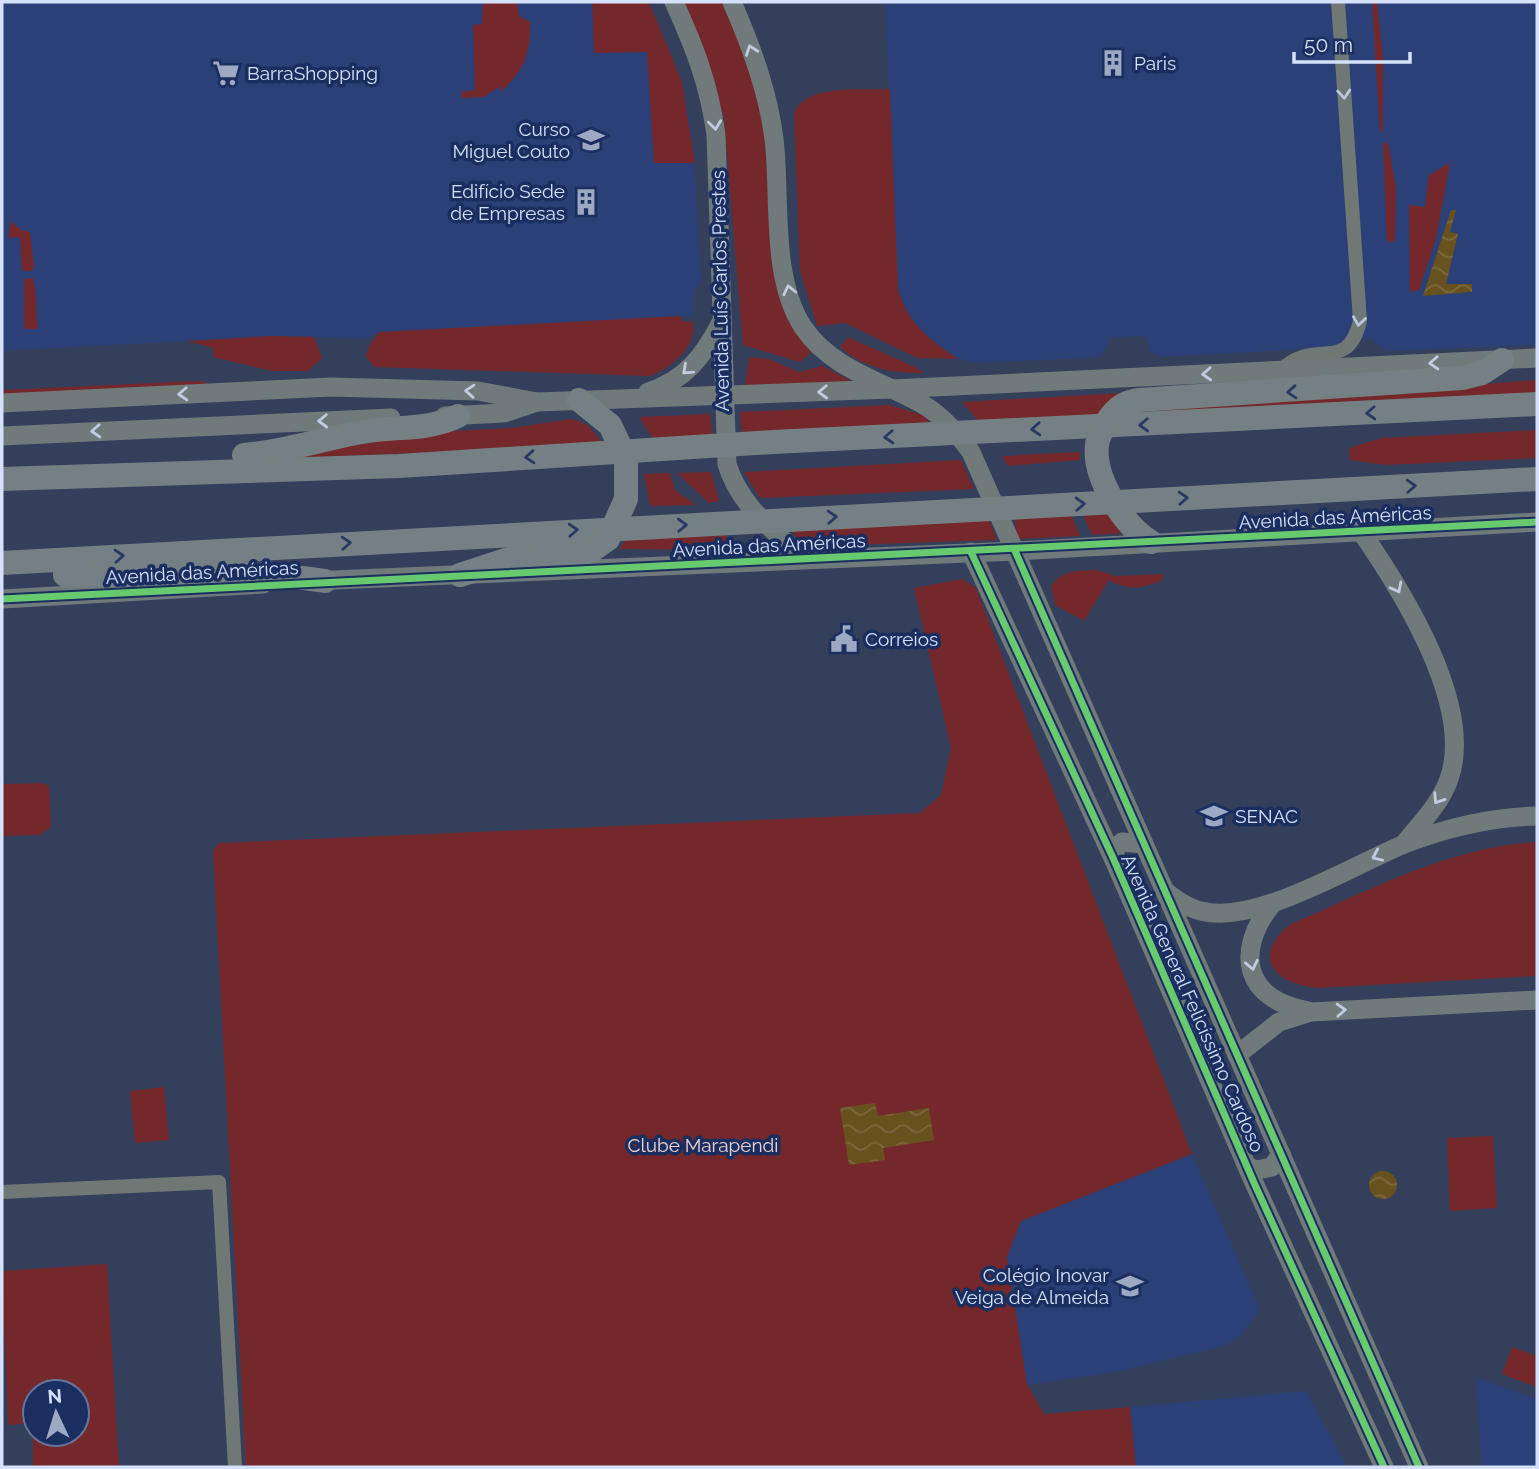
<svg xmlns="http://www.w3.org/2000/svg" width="1539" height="1469" viewBox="0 0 1539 1469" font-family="Raleway,sans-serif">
  <defs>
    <pattern id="water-waves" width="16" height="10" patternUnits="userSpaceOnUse" patternTransform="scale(1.75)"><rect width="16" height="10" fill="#67511d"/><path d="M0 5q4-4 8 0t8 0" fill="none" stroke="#7c6a3f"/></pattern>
  </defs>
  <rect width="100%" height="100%" fill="#343f5b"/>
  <g fill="#2a4076">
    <path d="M2,2H649L682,82L692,131L701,282L694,291V316L375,333L367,339L272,336L2,351Z"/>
    <path d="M885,2H1537V345L1387,351L1368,338L1326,348L1162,357L1150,352L1147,339L1142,336L1111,338L1101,357L978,363L958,359L927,338L911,320L898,289Z"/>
    <path d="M1192,1154L1260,1310L1241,1336L1224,1346L1120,1371L1027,1385L1006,1257L1021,1221Z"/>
    <path d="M1475,1377L1537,1399V1467H1482Z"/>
    <path d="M1306,1391L1347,1467H1136L1130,1407Z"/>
  </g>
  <g fill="#75282b" fill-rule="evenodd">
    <path d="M483,2H517L519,16L530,22C531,53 524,70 502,91L499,87L484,97L462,98L461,92L475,90L473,25L482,24Z"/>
    <path d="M592,2H649L682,82L695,163H654L647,52L594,53Z"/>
    <path d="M682,2H722L755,79L764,126L772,250L811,353L800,362L743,345L724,117L703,50Z"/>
    <path d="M1372,2H1377L1383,57V131L1380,132Z"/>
    <path d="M890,89L898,289C907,323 930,340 958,359L917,358L845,323L817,326L800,270L794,112C810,83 861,91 890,89Z"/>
    <path d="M1383,143H1388L1396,188L1395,241L1387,242Z"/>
    <path d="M1450,163L1436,239L1419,290L1410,292L1409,205L1425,207L1429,175Z"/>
    <path d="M11,221L21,230L30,232L34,267L32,271H22L20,237L8,238Z"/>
    <path d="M33,278C38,296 35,311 38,329H24V279Z"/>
    <path d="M681,316V321L693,322C698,347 670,368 650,376L374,367L366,356L369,346L379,332Z"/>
    <path d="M272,336L314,337L322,358L308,371H272L213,357V348L187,341Z"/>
    <path d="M848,337C860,343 920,368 925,373C894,374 863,368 840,347Z"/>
    <path d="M749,357L769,359L799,372L822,366L853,382L745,386Z"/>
    <path d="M1537,380V395L1131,415L1141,411Z"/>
    <path d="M195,381L206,382V384L2,395V390Z"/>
    <path d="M1122,393L1096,419L980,423L962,402Z"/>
    <path d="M889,405L923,415L934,427L742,438L740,412Z"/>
    <path d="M710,414L713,439L656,444L639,417Z"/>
    <path d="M571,419C588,422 594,431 603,445L298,458L377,435L512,428Z"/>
    <path d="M1537,430V458L1385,465L1350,460L1349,448L1381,438Z"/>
    <path d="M1080,452V460L1008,466L1002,456Z"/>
    <path d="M961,460L974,489L760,498L744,472Z"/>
    <path d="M711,472L719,501L709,503L677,473Z"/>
    <path d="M670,473L675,490L696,505L650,506L644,474Z"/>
    <path d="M1117,513L1125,533L1092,535L1083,515Z"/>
    <path d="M1071,514L1080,536L1016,539L1015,518Z"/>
    <path d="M989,519L997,540L814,546L794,536V530Z"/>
    <path d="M723,533L737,550L619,549L627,538Z"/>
    <path d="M1097,570L1115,576L1164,574L1162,580C1141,589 1129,591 1109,580L1084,621L1055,605L1051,586C1063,569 1078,571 1097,570Z"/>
    <path d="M962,579L976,588L1192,1154L1021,1221L1007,1257L1027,1384L1044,1414L1130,1407L1136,1467H246L213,851L219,843L920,813L941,795L951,748L914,588Z"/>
    <path d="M43,783L49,786L51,827L39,835L2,836V784Z"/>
    <path d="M1537,842V976L1318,988C1275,984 1249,957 1291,924C1371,890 1449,847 1537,842Z"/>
    <path d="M164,1087L169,1140L135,1143L130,1091Z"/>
    <path d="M1493,1136L1497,1208L1450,1211L1447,1138Z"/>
    <path d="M107,1264L119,1467H33L32,1423L8,1425L2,1271ZM35,1392H77V1434H35Z"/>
    <path d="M1512,1347L1537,1356V1387L1502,1374Z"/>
  </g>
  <g fill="url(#water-waves)">
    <path d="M1451,210H1456L1450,232L1458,234L1446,284H1472V292L1423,296Z"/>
    <path d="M875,1103L878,1116L929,1108L934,1140L883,1148L885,1160L849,1165L840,1108Z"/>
    <circle cx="1383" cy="1185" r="14"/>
  </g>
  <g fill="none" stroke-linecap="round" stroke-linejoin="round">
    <g stroke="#707875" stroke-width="14">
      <path d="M1281,370C1315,337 1347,375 1360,321L1338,2"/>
      <path d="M2,1192L219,1182L235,1467"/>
    </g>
    <g stroke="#707a7b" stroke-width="19">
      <path d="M674,2C695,48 709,84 716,135L727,464C739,505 774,531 804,559"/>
      <path d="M732,2C751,46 768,91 774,139C781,195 770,277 803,327C831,369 880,380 922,404C942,415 958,434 971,452L1419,1467"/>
      <path d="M648,392C684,381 703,357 720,324"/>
      <path d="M2,403L331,387L478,391L537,402L892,389L1537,358"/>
      <path d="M445,416L504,413L537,402"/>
      <path d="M2,436L391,418"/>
      <path d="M1360,530C1401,589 1475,706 1449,779C1441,803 1420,824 1404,844"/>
      <path d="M971,552L1114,860L1255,1185L1384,1467"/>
      <path d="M310,581L1015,551L1537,522"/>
      <path d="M2,599L263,584"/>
      <path d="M1114,860L1116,847L1122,842L1144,844"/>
      <path d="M1164,890C1175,899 1187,908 1201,911C1256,926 1354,864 1407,843C1449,827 1492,817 1537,816"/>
      <path d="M1272,904C1234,952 1244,1000 1309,1011"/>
      <path d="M1237,1055L1279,1022L1311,1012L1537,1000"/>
      <path d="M1248,1167L1256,1170L1272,1167L1281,1154"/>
    </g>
    <g stroke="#748083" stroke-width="24">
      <path d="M244,455C284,452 322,439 362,432C395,426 427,431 458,416"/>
      <path d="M2,479L399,466L773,442L1537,404"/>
      <path d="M1151,542C1124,526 1093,478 1097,445C1098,436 1103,428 1108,420C1116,408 1124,402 1139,400L1462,378L1482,373L1502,360"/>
      <path d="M2,563L1537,479"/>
      <path d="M65,575C152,574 240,567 325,581"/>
      <path d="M460,575L509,559L591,551L608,539L626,499V459L610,425L579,400"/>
    </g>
    <defs>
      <g id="cycleway">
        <path d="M1015,551L1419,1467"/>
        <path d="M971,552L1114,860L1255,1185L1384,1467"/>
        <path d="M2,599L1537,522"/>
      </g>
    </defs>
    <use href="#cycleway" stroke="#1a2e5f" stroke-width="11"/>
    <use href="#cycleway" stroke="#67ca6e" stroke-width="7"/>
  </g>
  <defs><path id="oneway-chevron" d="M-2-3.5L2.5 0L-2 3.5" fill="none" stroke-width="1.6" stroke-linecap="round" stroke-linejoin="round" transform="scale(1.75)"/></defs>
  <g stroke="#c1cce1">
    <use href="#oneway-chevron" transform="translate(751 50) rotate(-110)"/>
    <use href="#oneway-chevron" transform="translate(715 125) rotate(83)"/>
    <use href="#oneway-chevron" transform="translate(789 290) rotate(-103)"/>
    <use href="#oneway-chevron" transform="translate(1434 363) rotate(177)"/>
    <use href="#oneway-chevron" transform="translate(687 370) rotate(138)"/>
    <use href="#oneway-chevron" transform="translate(1207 374) rotate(177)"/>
    <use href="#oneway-chevron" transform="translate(470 391) rotate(-176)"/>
    <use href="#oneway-chevron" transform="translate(823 392) rotate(178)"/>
    <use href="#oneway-chevron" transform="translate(183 394) rotate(177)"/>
    <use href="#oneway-chevron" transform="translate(323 421) rotate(178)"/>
    <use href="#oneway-chevron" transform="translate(96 431) rotate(177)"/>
    <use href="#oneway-chevron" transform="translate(1397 588) rotate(62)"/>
    <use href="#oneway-chevron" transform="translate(1438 799) rotate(123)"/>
    <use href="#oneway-chevron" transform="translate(1377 856) rotate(156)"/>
    <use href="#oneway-chevron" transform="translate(1252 965) rotate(78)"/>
    <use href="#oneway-chevron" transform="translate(1341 1010) rotate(-3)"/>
  </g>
  <g stroke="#bcc7d9">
    <use href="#oneway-chevron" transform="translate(1344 94) rotate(85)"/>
    <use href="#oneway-chevron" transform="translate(1359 321) rotate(98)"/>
  </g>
  <g stroke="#283a64">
    <use href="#oneway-chevron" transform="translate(1292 392) rotate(176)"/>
    <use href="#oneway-chevron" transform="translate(1371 413) rotate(177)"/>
    <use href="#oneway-chevron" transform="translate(1144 425) rotate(178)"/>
    <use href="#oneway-chevron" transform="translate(1036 429) rotate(177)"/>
    <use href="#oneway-chevron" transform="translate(889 437) rotate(177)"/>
    <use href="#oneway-chevron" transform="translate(530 457) rotate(176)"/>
    <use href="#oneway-chevron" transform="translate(1411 486) rotate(-3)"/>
    <use href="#oneway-chevron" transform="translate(1183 498) rotate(-3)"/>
    <use href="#oneway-chevron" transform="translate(1080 504) rotate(-3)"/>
    <use href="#oneway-chevron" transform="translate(832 517) rotate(-3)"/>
    <use href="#oneway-chevron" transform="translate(682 525) rotate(-2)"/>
    <use href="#oneway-chevron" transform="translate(573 530) rotate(-3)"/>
    <use href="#oneway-chevron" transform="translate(346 543) rotate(-3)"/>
    <use href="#oneway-chevron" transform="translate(119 556) rotate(-3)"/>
  </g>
  <defs>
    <symbol id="building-bare" viewBox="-9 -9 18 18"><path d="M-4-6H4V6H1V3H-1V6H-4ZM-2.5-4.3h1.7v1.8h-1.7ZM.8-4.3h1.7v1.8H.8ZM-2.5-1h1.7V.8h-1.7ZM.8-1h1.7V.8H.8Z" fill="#9da8c2" stroke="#1a2e5f" stroke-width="2.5" paint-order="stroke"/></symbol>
    <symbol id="supermarket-bare" viewBox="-9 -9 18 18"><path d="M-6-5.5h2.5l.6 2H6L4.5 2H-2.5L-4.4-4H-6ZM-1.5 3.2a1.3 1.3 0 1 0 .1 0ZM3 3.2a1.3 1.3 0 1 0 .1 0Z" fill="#9da8c2" stroke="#1a2e5f" stroke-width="2.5" paint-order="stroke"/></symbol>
    <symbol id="school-bare" viewBox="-9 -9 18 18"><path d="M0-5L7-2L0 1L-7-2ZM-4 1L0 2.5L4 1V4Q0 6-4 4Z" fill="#9da8c2" stroke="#1a2e5f" stroke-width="2.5" paint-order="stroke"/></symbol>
    <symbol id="civic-bare" viewBox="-9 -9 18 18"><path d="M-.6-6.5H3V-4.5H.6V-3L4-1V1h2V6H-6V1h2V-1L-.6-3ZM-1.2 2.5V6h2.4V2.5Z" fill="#9da8c2" stroke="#1a2e5f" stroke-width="2.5" paint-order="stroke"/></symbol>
    <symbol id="university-bare" viewBox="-9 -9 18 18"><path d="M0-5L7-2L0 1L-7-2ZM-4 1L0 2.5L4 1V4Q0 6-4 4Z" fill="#9da8c2" stroke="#1a2e5f" stroke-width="2.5" paint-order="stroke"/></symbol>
  </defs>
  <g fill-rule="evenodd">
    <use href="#building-bare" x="1094" y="44" width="38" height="38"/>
    <use href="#supermarket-bare" x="207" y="54" width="38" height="38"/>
    <use href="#school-bare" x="572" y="121" width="38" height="38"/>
    <use href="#building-bare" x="567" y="183" width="38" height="38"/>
    <use href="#civic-bare" x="825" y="620" width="38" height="38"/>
    <use href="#university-bare" x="1195" y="797" width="38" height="38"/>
    <use href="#school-bare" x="1111" y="1267" width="38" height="38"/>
  </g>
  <g text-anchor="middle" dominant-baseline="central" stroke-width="7" stroke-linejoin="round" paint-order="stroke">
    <g font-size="19" fill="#d5e1fa" stroke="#1a2e5f" text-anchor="start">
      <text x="1134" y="63">Paris</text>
      <text x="247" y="73">BarraShopping</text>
      <text x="570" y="129" text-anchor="end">Curso<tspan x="570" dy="22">Miguel Couto</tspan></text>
      <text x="565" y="191" text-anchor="end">Edifício Sede<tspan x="565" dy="22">de Empresas</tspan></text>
      <text x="865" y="639">Correios</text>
      <text x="1235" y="816">SENAC</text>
      <text x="1109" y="1275" text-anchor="end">Colégio Inovar<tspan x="1109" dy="22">Veiga de Almeida</tspan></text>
    </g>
    <g font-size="19" fill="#d5e1fa" stroke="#1a2e5f">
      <text transform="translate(720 291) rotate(-91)">Avenida Luís Carlos Prestes</text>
      <text transform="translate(1335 517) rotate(-3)">Avenida das Américas</text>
      <text transform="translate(769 545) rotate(-3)">Avenida das Américas</text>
      <text transform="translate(202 572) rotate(-3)">Avenida das Américas</text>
      <text transform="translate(1193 1003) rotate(66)">Avenida General Felicíssimo Cardoso</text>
    </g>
    <g font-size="19" fill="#eed1ce" stroke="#1a2e5f">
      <text x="703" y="1145">Clube Marapendi</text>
    </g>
  </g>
  <rect width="1539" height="1469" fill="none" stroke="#d5e1fa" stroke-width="7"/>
  <g transform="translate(56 1413) rotate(356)"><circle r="33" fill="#1a2e5f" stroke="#65769d" stroke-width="2"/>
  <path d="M0-5L12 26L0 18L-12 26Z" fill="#9da8c2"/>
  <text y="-10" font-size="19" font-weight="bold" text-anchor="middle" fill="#d5e1fa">N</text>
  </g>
  <path d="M1294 52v10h116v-10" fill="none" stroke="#d5e1fa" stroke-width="3.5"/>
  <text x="1304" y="52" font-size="21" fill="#d5e1fa" stroke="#1a2e5f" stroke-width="5" paint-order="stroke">50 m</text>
</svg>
